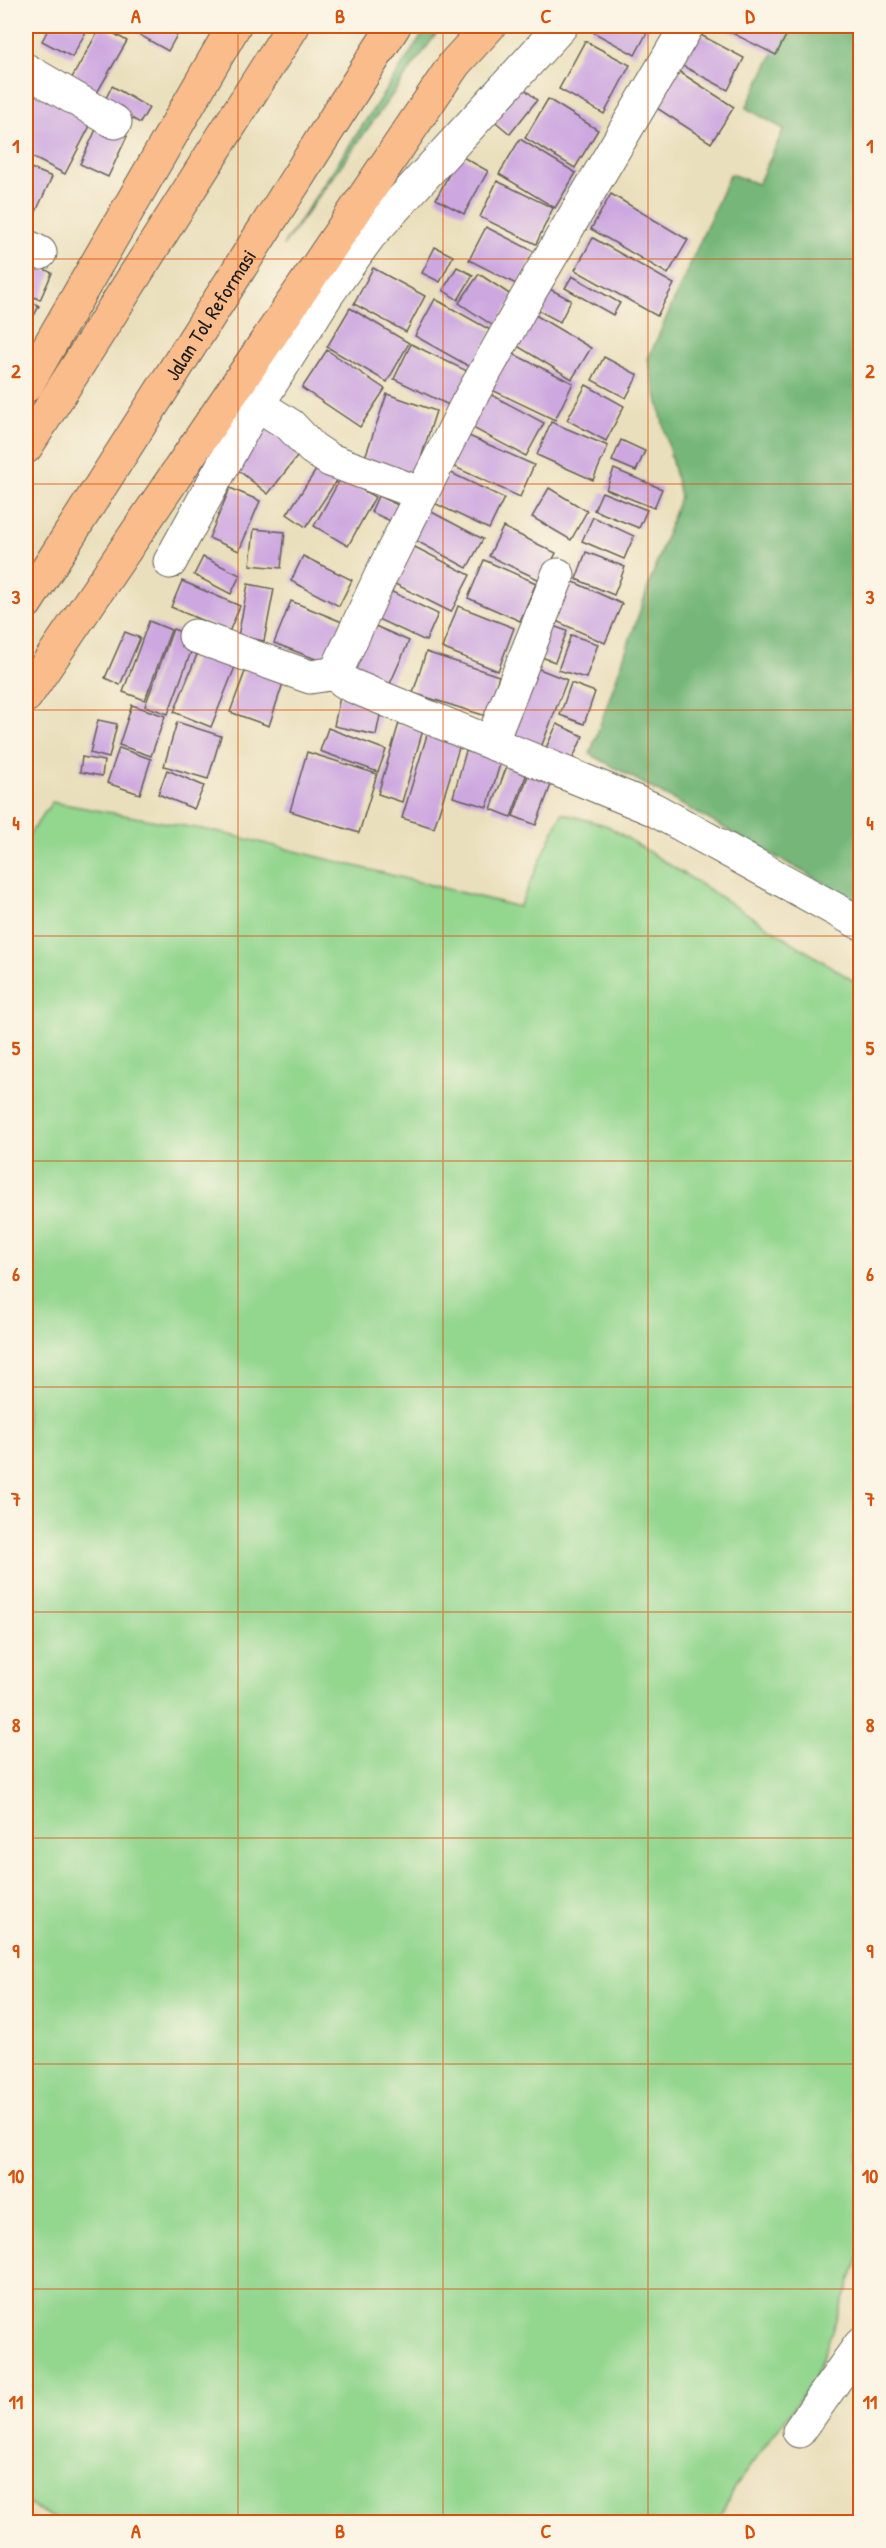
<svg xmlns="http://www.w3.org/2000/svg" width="886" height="2548" viewBox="0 0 886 2548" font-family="'Patrick Hand',sans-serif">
  <rect width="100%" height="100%" fill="#fcf5e5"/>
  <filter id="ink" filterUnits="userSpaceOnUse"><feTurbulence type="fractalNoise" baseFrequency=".0167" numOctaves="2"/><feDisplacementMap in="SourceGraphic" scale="12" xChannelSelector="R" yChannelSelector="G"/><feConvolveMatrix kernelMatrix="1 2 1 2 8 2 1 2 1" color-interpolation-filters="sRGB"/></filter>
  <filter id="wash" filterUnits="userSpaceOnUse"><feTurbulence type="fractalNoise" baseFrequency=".008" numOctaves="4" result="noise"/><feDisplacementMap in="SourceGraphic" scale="24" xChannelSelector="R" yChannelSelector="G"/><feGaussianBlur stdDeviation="1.35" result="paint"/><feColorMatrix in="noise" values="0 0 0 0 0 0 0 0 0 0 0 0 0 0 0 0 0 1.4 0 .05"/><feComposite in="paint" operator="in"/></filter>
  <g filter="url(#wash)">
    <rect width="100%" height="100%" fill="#eadfbc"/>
    <path fill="#93d68e" stroke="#587955" stroke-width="1.5" d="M52,802L223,833L519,907L562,813L608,826L860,985V2254L814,2380L734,2488L718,2522H60L26,2503V839Z"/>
    <g fill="#76b779" stroke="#496a4a" stroke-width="1.5">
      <path d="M428,26H442L283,246Z"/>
      <path d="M787,26H860V708L856,711L860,718V903L590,754L680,496L648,359L730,174L758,184L784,129L746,108Z"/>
    </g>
    <g id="blocks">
      <g fill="#cda8e0">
        <path d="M26,26H36L26,44Z"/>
        <path d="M50,26H89L72,57L42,41Z"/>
        <path d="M101,26L127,41L94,98L69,83Z"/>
        <path d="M142,26H182L168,51L138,34Z"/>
        <path d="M594,26H647L650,27L635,55L591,31Z"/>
        <path d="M726,26H791L776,55L724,29Z"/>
        <path d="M695,32L744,58L728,90L679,64Z"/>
        <path d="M585,41L630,65L604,114L559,89Z"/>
        <path d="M672,67L734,107L711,143L649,103Z"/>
        <path d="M519,84L537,100L510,134L491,118Z"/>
        <path d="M26,85L93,120L65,174L26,154Z"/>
        <path d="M112,86L149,108L140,123L104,102Z"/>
        <path d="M548,99L598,130L575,168L525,138Z"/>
        <path d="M99,123L127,136L108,177L80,164Z"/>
        <path d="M520,139L576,173L555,208L499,174Z"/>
        <path d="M459,155L488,171L464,214L436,199Z"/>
        <path d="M26,166L52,177L28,229L26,227Z"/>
        <path d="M497,181L553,208L536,244L480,217Z"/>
        <path d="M611,194L688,240L668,274L591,229Z"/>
        <path d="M486,227L535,252L518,285L469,260Z"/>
        <path d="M593,238L674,284L657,316L575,270Z"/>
        <path d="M435,247L453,256L440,282L422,273Z"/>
        <path d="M26,260L52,273L40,300L26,293Z"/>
        <path d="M457,267L473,275L458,300L443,290Z"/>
        <path d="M373,268L425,296L406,332L354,304Z"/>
        <path d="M479,274L514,297L495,327L459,303Z"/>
        <path d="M572,276L620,303L613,315L565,288Z"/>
        <path d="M542,285L571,300L560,322L530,306Z"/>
        <path d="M26,298L39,306L28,327L26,325Z"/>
        <path d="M435,299L492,331L472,368L415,336Z"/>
        <path d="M350,308L409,343L387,382L327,347Z"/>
        <path d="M532,313L591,348L572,379L514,344Z"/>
        <path d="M411,344L469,372L453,407L394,379Z"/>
        <path d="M327,350L385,389L360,427L302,388Z"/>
        <path d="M509,352L573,383L555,420L492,390Z"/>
        <path d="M604,357L638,375L626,398L592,380Z"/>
        <path d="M586,385L624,406L606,441L567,420Z"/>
        <path d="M486,392L544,423L526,456L469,426Z"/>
        <path d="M387,394L436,411L415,477L364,460Z"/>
        <path d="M268,412L307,444L268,494L228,462Z"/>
        <path d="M551,422L608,446L593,480L537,455Z"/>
        <path d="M460,432L534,465L520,497L446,463Z"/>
        <path d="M621,440L645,451L636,471L612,461Z"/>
        <path d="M320,464L339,477L306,527L287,514Z"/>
        <path d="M614,469L662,489L654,508L606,489Z"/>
        <path d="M449,472L504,498L489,529L434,503Z"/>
        <path d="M341,478L375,497L348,546L314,526Z"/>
        <path d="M230,488L260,501L239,551L209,538Z"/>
        <path d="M549,488L587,511L571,540L532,517Z"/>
        <path d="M602,492L647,510L639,528L594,510Z"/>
        <path d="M378,496L407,509L399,525L371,512Z"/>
        <path d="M426,509L483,539L467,568L411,538Z"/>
        <path d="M593,517L634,536L624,559L582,541Z"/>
        <path d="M503,527L556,553L542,581L489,556Z"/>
        <path d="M254,529L285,532L281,568L250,565Z"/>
        <path d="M405,542L470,575L451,612L387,580Z"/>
        <path d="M586,552L625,567L614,595L576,579Z"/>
        <path d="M303,556L352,580L339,606L291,581Z"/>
        <path d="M203,557L240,575L231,594L194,575Z"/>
        <path d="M484,560L536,583L520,621L468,598Z"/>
        <path d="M565,578L622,604L605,643L547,617Z"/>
        <path d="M182,581L240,606L229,632L171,607Z"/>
        <path d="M248,584L274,589L264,641L238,636Z"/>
        <path d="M384,588L438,614L426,641L371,616Z"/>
        <path d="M291,601L342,622L326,663L274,643Z"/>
        <path d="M458,606L514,628L498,671L442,648Z"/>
        <path d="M149,621L171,630L145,700L123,692Z"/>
        <path d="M364,621L409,641L389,686L344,667Z"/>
        <path d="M545,623L567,631L555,662L533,654Z"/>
        <path d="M173,629L196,638L168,714L145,706Z"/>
        <path d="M125,632L140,638L120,685L105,678Z"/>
        <path d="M571,635L598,644L586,678L558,670Z"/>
        <path d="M202,642L239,657L211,727L174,712Z"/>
        <path d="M426,652L499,676L486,716L413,693Z"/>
        <path d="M249,661L286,674L269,726L230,712Z"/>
        <path d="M529,665L567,680L540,750L502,736Z"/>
        <path d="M571,683L595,692L584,724L560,715Z"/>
        <path d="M340,696L382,706L376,735L334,726Z"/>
        <path d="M132,705L165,716L151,756L119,745Z"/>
        <path d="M98,720L117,724L109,758L90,753Z"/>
        <path d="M177,722L221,736L208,779L164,766Z"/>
        <path d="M399,723L423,730L402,802L378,794Z"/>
        <path d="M557,724L583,736L572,760L546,748Z"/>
        <path d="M430,725L463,735L434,828L402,818Z"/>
        <path d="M328,728L386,750L378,772L320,751Z"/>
        <path d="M119,748L151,759L140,794L107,783Z"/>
        <path d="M466,751L501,761L487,807L453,797Z"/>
        <path d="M307,752L377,774L359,833L290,811Z"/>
        <path d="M82,757L104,761L102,776L80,772Z"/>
        <path d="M508,763L528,770L511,817L491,809Z"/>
        <path d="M532,765L555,774L536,825L513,816Z"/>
        <path d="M167,770L204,786L194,809L158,794Z"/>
      </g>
    </g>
  </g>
  <g filter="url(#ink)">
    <use href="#blocks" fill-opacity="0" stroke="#646054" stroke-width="1.5"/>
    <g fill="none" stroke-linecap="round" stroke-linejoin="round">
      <defs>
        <g id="minor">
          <path d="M687,26L532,288L467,404L383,571L337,670L342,680L350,685L653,809L860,923"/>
          <path d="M26,70L115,122"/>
          <path d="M26,246L40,253"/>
          <path d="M258,405L290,425L312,448L330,460L422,494"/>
          <path d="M170,562L245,425L328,293L369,236L561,26"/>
          <path d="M195,636L310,677L337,673"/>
          <path d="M491,743L558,575"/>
          <path d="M799,2431L860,2345"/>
        </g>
        <g id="highway">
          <path d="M26,386L234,26"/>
          <path d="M26,447L293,26"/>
          <path id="s1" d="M26,603L394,26"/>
          <path d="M26,696L455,63L489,26"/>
        </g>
      </defs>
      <use href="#minor" stroke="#646054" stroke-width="35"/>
      <use href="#highway" stroke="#646054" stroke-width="35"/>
      <use href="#minor" stroke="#fff" stroke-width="33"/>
      <use href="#highway" stroke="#fabc8b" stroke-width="33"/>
    </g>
  </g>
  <path fill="none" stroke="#d4530e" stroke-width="1.5" stroke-opacity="0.55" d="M238,26V2522M443,26V2522M648,26V2522M26,259H860M26,484H860M26,710H860M26,936H860M26,1161H860M26,1387H860M26,1612H860M26,1838H860M26,2064H860M26,2289H860"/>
  <g text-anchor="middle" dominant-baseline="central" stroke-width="5" stroke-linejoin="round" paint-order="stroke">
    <g font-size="21" fill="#1c1c1c" stroke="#fcf5e5">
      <text stroke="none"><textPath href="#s1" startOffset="342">Jalan Tol Reformasi</textPath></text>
    </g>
  </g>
  <rect width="886" height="2548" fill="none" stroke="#fcf5e5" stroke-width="66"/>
  <rect x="33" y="33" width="820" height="2482" fill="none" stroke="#d4530e" stroke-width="2"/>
  <g font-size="20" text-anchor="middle" font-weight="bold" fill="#d4530e">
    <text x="136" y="23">A</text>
    <text x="340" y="23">B</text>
    <text x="546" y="23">C</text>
    <text x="750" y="23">D</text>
    <text x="16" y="153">1</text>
    <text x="870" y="153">1</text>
    <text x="16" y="378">2</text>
    <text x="870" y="378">2</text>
    <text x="16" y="604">3</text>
    <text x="870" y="604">3</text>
    <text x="16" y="830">4</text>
    <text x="870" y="830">4</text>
    <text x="16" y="1055">5</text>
    <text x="870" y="1055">5</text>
    <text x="16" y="1281">6</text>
    <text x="870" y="1281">6</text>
    <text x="16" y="1506">7</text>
    <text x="870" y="1506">7</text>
    <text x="16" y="1732">8</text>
    <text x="870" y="1732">8</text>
    <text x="16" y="1958">9</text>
    <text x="870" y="1958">9</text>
    <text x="16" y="2183">10</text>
    <text x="870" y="2183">10</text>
    <text x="16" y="2409">11</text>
    <text x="870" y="2409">11</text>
    <text x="136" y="2538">A</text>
    <text x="340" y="2538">B</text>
    <text x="546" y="2538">C</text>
    <text x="750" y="2538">D</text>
  </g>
</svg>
